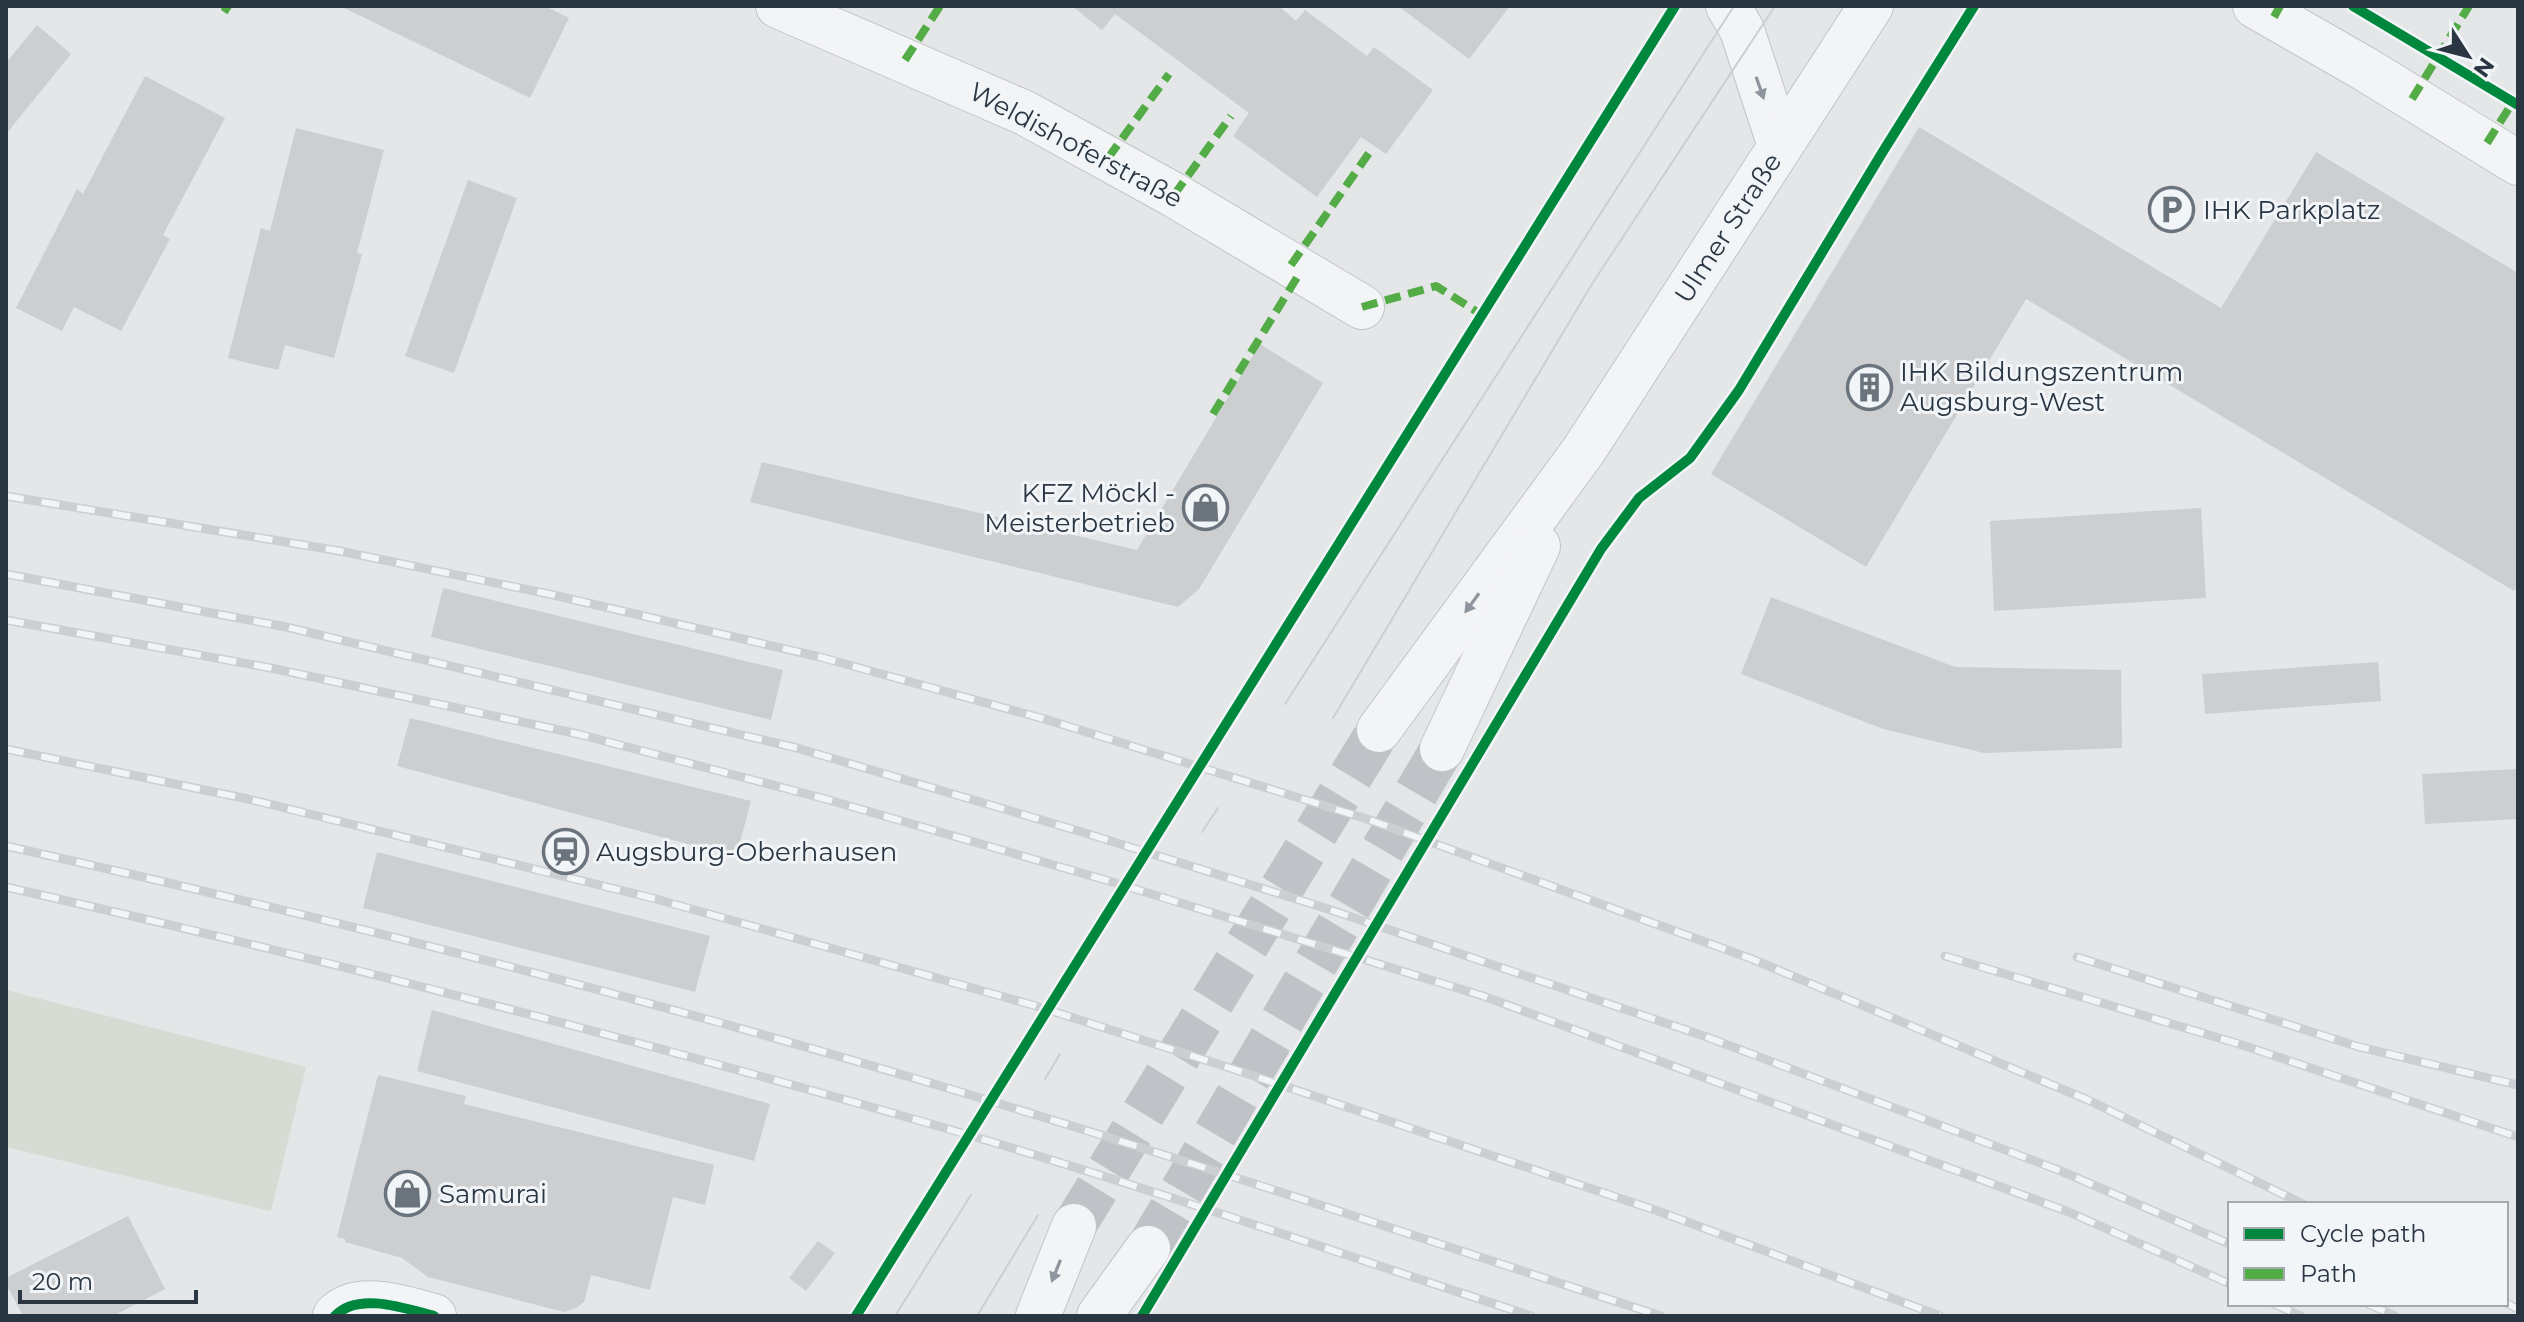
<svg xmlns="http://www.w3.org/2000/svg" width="2524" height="1322" viewBox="0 0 2524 1322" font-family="Montserrat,sans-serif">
  <rect width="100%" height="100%" fill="#e4e6e8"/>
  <path fill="#d6dcd4" d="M6,990L306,1067L271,1211L6,1147Z"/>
  <g fill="#ccced0">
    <path d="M340,6H545L569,18L530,98Z"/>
    <path d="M1072,6H1279L1296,21L1305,10L1367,56L1374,47L1433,90L1386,154L1361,137L1317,197L1233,136L1249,113L1115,14L1102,30Z"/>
    <path d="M1398,6H1510L1469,59Z"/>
    <path d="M37,25L71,54L6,134V63Z"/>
    <path d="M145,76L225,118L163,235L170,239L121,331L74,307L62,331L16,308L77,189L83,194Z"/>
    <path d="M1919,127L2221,308L2316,152L2518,273V585L2514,591L2026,299L1866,567L1711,474Z"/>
    <path d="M296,128L384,150L357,253L362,254L334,358L285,345L278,370L228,358L261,228L270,231Z"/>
    <path d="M468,180L517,198L454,373L405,356Z"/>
    <path d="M1260,344L1323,383L1199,589L1178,607L750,502L762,462L1137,550Z"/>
    <path d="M2201,508L2206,598L1994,611L1990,521Z"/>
    <path d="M443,588L783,670L771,720L431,637Z"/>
    <path d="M1771,597L1955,667L2121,670L2122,748L1984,753L1883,729L1741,674Z"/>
    <path d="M2378,662L2381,701L2205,714L2202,674Z"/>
    <path d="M410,718L751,801L736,857L397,766Z"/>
    <path d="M2518,769V819L2425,824L2422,774Z"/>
    <path d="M377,852L710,936L695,992L363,908Z"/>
    <path d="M432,1010L770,1104L754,1161L417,1071Z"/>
    <path d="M378,1075L466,1096L464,1104L714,1165L705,1205L673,1197L650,1290L591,1275L584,1302L576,1308L564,1312L428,1277L402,1258L345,1242V1239L337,1237Z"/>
    <path d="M128,1216L165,1289L113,1316H23L6,1284V1278Z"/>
    <path d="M818,1241L835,1253L806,1291L789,1278Z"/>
  </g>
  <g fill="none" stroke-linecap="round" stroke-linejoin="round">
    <g stroke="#bfc3c7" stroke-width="44" stroke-dasharray="44 22" stroke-linecap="butt">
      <path d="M1074,1226L1379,730"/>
      <path d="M1148,1248L1442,749"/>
    </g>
    <defs>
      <g id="minor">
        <path d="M778,6L1025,113L1174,195L1362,307"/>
        <path d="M335,1316C358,1291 407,1309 434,1316"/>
      </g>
      <g id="tertiary">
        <path d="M1728,6L1742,30L1780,146"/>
        <path d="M2255,6L2365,69L2518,163"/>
        <path d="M1379,730L1584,450L1871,6"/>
        <path d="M1442,749L1538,546"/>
        <path d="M1038,1316L1074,1226"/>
        <path d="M1099,1316L1148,1248"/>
      </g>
    </defs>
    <use href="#minor" stroke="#c2c4c6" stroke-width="46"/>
    <use href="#tertiary" stroke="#c2c4c6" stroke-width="46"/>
    <use href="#minor" stroke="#f3f4f6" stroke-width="44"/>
    <use href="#tertiary" stroke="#f3f4f6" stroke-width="44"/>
    <g stroke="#cccfd1" stroke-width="2">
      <path d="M1285,704L1734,6"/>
      <path d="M1333,718L1592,284L1775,6"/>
      <path d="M1202,832L1218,808"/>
      <path d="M1045,1079L1060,1054"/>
      <path d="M895,1316L971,1195"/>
      <path d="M977,1316L1038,1215"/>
    </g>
    <defs>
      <g id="rail">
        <path d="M6,496L340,551L549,594L820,657L1048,720L1367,819L1752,959L2088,1100L2303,1204"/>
        <path d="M6,574L286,627L797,748L1082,832L1325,908L1704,1036L2061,1171L2230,1244"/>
        <path d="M6,620L271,668L578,734L822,798L1109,881L1483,996L2069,1212L2230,1284"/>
        <path d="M6,749L248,799L656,899L1036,1006L1227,1067L1658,1211L1940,1316"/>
        <path d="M6,846C321,916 635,995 944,1087C1185,1159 1423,1239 1661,1316"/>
        <path d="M6,887C312,956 615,1034 917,1120C1123,1179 1327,1249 1531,1316"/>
        <path d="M1945,956L2239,1044L2518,1137"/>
        <path d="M2077,957L2356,1046L2518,1085"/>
        <path d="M2506,1303L2518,1309"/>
        <path d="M2274,1304L2301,1316"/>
        <path d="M2368,1304L2395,1316"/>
      </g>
    </defs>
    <use href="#rail" stroke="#cccfd1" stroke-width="9"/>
    <use href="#rail" stroke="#f2f5f8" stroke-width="6" stroke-dasharray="18" stroke-linecap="butt"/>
    <g stroke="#53ac46" stroke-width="8" stroke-dasharray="16 8" stroke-linecap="butt">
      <path d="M224,12L228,6"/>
      <path d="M2274,17L2280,6"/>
      <path d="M905,60L940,6"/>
      <path d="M2412,99L2469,6"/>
      <path d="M2487,143L2516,97"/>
      <path d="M1108,158L1169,74"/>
      <path d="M1174,195L1231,116"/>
      <path d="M1291,265L1369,153"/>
      <path d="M1362,307L1436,286L1482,315"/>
      <path d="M1213,414L1301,271"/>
    </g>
    <defs>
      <g id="cycleway">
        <path d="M2353,6L2518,105"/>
        <path d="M335,1316C358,1291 407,1309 434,1316"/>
        <path d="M856,1316L1675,6"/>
        <path d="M1142,1316L1601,549L1639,498L1690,458L1739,390L1882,153L1974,6"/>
      </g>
    </defs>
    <use href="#cycleway" stroke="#f2f5f8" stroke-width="15"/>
    <use href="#cycleway" stroke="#00873e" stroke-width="10"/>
  </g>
  <defs><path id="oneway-solid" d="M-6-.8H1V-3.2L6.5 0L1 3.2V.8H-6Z" transform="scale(2)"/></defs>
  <g fill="#8e959c">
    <use href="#oneway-solid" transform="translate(1760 88) rotate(71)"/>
    <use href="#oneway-solid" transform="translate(1472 603) rotate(126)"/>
    <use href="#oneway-solid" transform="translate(1056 1271) rotate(112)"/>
  </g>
  <defs>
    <symbol id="parking-ring" viewBox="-11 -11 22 22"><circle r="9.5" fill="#f2f5f8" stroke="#6b747c" stroke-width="1.5"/><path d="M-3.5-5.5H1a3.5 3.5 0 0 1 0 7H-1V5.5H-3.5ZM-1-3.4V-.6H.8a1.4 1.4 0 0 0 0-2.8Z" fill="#6b747c"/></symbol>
    <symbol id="building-ring" viewBox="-11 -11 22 22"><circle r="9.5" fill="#f2f5f8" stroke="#6b747c" stroke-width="1.5"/><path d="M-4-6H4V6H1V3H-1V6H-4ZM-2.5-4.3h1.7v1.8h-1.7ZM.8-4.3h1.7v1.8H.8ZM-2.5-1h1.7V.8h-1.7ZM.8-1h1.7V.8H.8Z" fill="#6b747c"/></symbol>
    <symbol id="shop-ring" viewBox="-11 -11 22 22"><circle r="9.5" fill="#f2f5f8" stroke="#6b747c" stroke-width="1.5"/><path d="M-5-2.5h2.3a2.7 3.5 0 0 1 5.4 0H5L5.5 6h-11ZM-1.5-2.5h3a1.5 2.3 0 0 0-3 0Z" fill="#6b747c"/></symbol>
    <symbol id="station-ring" viewBox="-11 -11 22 22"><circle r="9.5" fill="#f2f5f8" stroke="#6b747c" stroke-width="1.5"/><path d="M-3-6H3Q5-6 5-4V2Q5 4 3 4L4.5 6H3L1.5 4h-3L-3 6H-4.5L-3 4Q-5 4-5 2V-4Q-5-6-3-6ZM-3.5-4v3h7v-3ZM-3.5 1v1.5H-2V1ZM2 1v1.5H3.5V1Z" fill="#6b747c"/></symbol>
  </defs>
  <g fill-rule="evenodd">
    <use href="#parking-ring" x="2146" y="184" width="51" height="51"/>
    <use href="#building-ring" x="1844" y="362" width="51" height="51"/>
    <use href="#shop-ring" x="1180" y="482" width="51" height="51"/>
    <use href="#station-ring" x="540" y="826" width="51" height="51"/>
    <use href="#shop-ring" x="382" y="1168" width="51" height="51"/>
  </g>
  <g text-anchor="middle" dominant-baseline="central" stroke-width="6" stroke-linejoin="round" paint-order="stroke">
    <g font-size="26" fill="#2a3642" stroke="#f2f5f8">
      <text transform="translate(1076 145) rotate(28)">Weldishoferstraße</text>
      <text transform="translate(1728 228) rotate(-57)">Ulmer Straße</text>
    </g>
    <g font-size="26" fill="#2a3642" stroke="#f2f5f8" text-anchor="start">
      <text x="2203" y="210">IHK Parkplatz</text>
      <text x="1900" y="372">IHK Bildungszentrum<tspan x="1900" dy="30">Augsburg-West</tspan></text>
      <text x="1175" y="493" text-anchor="end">KFZ Möckl -<tspan x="1175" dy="30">Meisterbetrieb</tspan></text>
      <text x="596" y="852">Augsburg-Oberhausen</text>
      <text x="439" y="1194">Samurai</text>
    </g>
  </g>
  <rect width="2524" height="1322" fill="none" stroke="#2a3642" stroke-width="16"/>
  <rect x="2228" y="1202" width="280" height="104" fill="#f2f5f8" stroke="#a2a9af" stroke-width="2"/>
  <rect x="2244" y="1228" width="40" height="12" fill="#00873e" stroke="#a2a9af" stroke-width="2"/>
  <text x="2300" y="1242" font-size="24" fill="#2a3642">Cycle path</text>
  <rect x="2244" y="1268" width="40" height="12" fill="#53ac46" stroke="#a2a9af" stroke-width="2"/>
  <text x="2300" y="1282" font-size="24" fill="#2a3642">Path</text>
  <g transform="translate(2468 56) rotate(126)" stroke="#f2f5f8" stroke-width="6" paint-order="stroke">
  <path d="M0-6L14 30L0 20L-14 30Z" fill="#2a3642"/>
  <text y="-12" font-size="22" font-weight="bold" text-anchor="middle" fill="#2a3642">N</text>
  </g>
  <path d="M20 1290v12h176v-12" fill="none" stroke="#2a3642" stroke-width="4"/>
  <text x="32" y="1290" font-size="24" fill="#2a3642" stroke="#f2f5f8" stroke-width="6" paint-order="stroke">20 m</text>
</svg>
